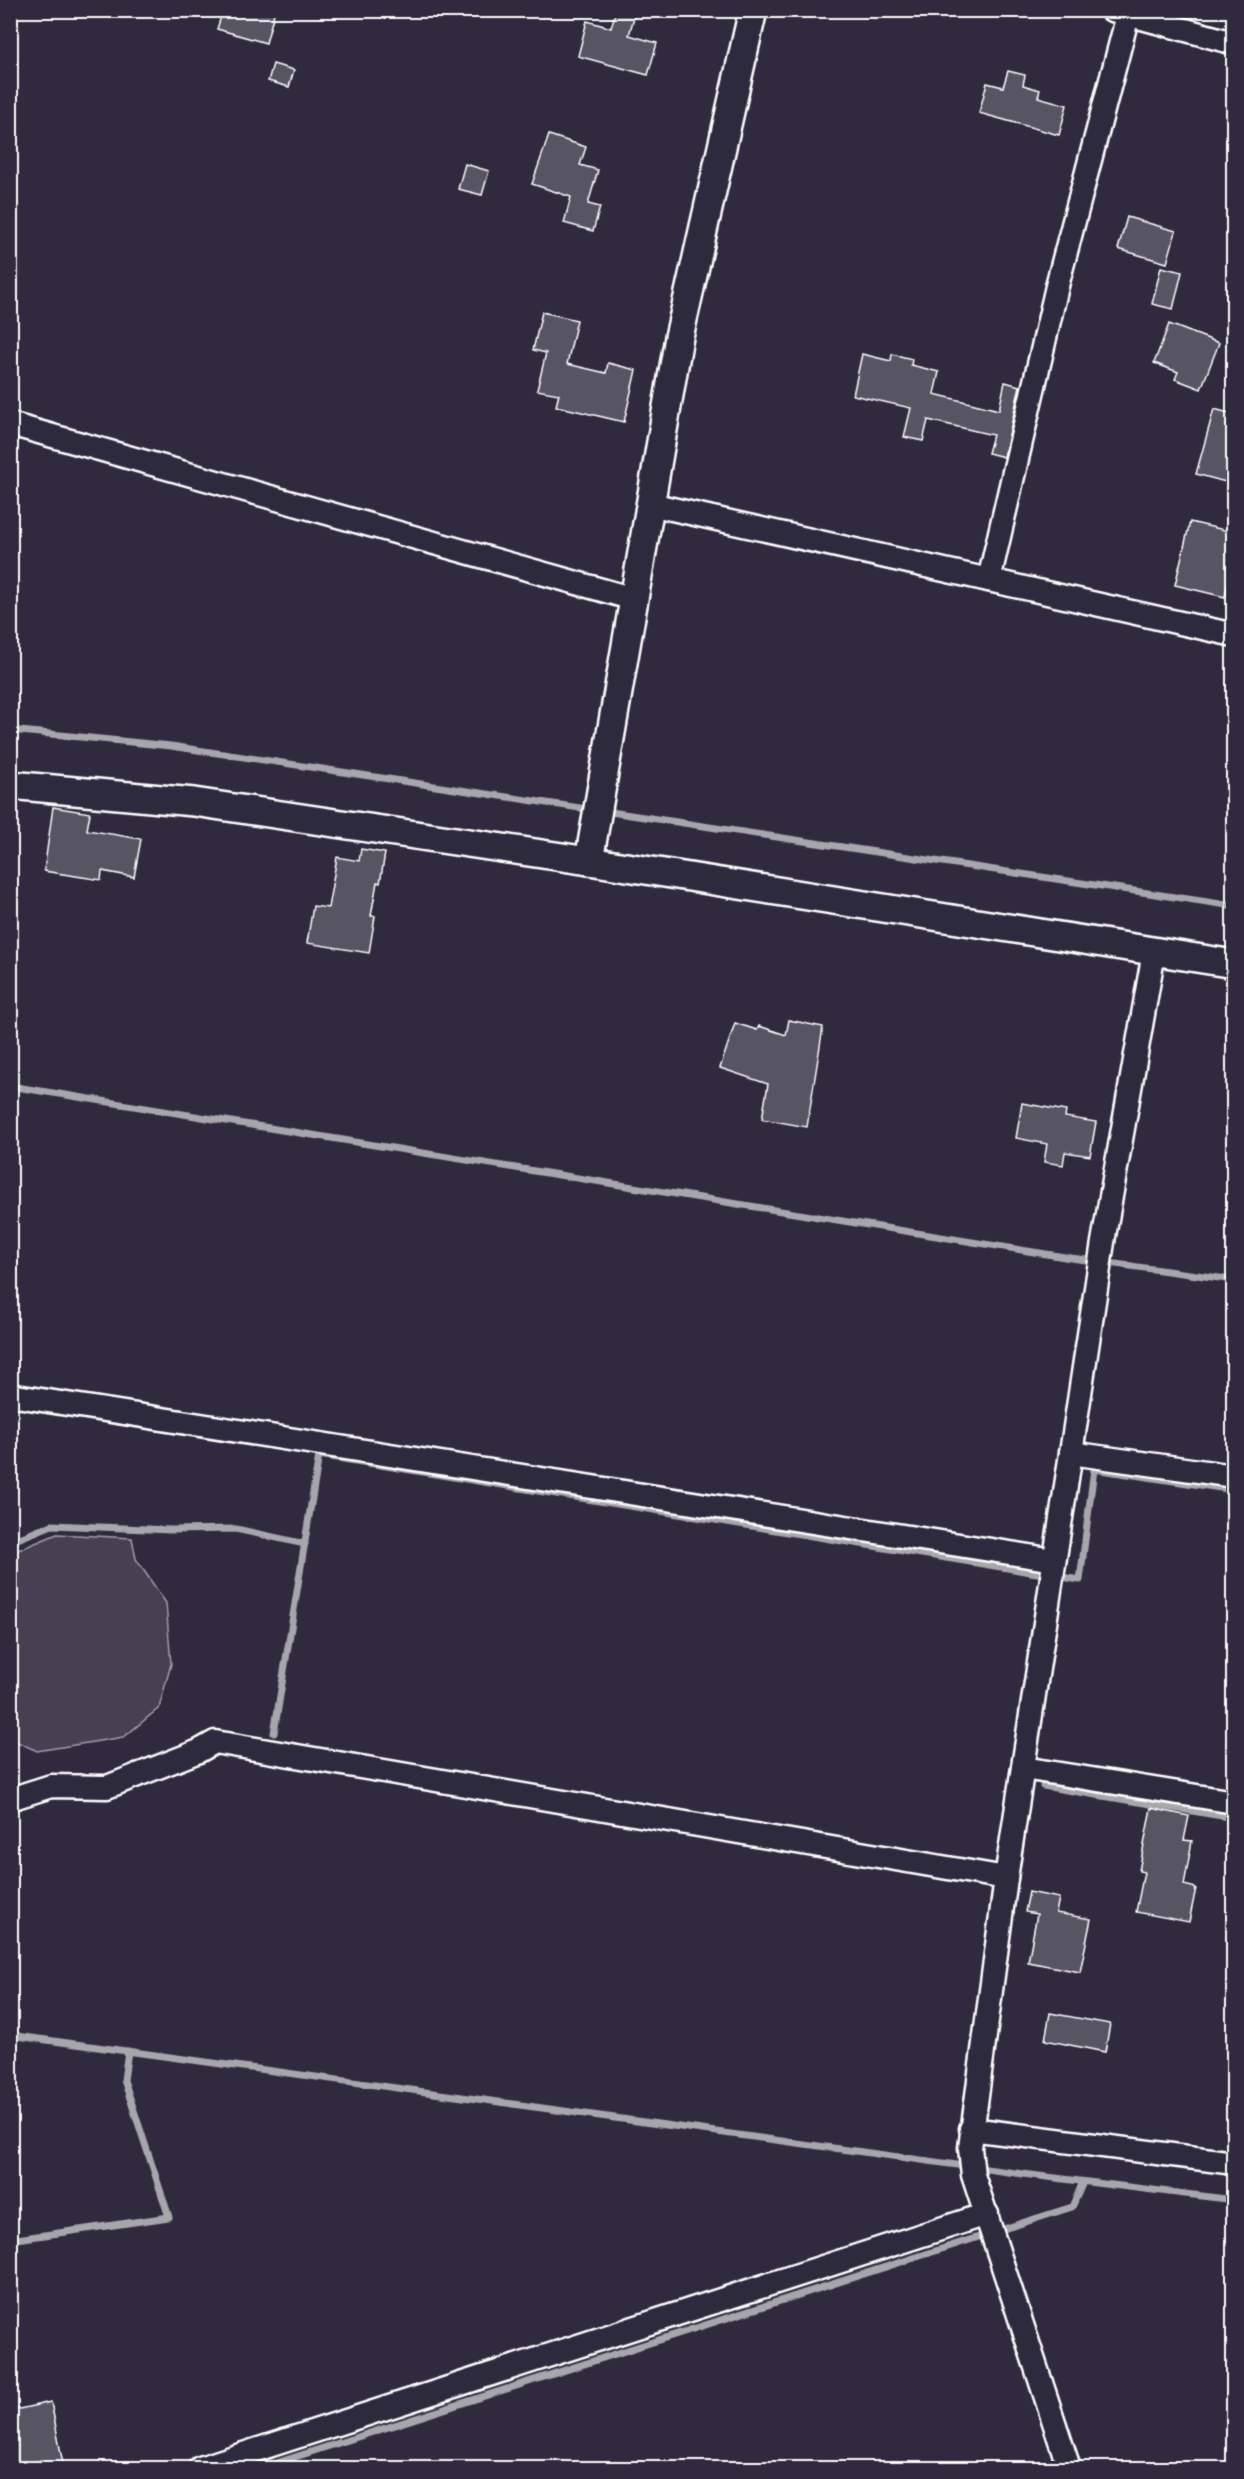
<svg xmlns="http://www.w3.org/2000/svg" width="1244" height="2479" viewBox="0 0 1244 2479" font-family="'Comic Neue',sans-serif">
  <rect width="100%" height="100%" fill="#2f2a3d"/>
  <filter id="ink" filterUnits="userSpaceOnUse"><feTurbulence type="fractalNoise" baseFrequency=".0167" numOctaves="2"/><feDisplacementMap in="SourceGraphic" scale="12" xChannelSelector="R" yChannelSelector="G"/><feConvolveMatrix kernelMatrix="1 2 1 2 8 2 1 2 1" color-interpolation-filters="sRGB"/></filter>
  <g filter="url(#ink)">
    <path fill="#464152" stroke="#a2a0a8" stroke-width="1.5" d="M57,1534L132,1538L136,1559L166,1603L171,1664L159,1708L124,1737L37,1751L11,1739V1553Z"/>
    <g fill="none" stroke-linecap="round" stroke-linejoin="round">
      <g stroke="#a7a6ad" stroke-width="7">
        <path d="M10,730L171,746L593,810"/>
        <path d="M604,811L1234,906"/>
        <path d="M10,1086L1071,1258L1234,1280"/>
        <path d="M10,1542L52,1525L171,1530L236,1529L305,1544"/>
        <path d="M274,1733L319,1455L1080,1580L1094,1469L1234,1490"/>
        <path d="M1043,1786L1234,1818"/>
        <path d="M10,2035L1023,2174L1234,2200"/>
        <path d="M10,2240L169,2217L124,2080L128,2051"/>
        <path d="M261,2468L1072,2207L1083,2182"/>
      </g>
    </g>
    <g fill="#595564" stroke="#fff" stroke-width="1.5">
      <path d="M223,10H275L266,43L217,29Z"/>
      <path d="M616,10H636L629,35L657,43L648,75L578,56L587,21L611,28Z"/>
      <path d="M273,64L294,70L289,87L268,81Z"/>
      <path d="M1008,71L1025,75L1023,85L1040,90L1038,97L1067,105L1059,135L979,113L987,83L1003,87Z"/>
      <path d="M549,135L586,147L580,165L598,170L588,204L600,207L593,231L564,223L571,197L532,184Z"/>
      <path d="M465,164L489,171L482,195L458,189Z"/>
      <path d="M1127,217L1176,231L1167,263L1118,249Z"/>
      <path d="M1161,267L1182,272L1173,309L1152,304Z"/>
      <path d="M542,312L577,320L567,364L606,373L608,363L636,370L624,422L556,406L559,394L537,390L546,353L533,350Z"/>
      <path d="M1169,324L1219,343L1201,389L1175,379L1178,372L1154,363Z"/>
      <path d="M862,354L891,361L892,354L912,359L911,365L939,372L934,394L999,410L1005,382L1020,386L1004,457L988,453L993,435L928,420L923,441L904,437L911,408L853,395Z"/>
      <path d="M1214,409L1233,414V484L1196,474Z"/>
      <path d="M1190,522L1233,532V558L1225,597L1175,585Z"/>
      <path d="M53,807L90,813L87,830L141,839L134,877L102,871L101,880L44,871Z"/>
      <path d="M361,849L385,853L380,883L377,882L371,916H375L369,953L307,943L313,906L328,908L337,857L359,861Z"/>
      <path d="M789,1020L823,1027L807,1127L762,1119L768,1084L720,1068L735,1023L757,1030L759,1026L786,1035Z"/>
      <path d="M1022,1103L1066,1111L1065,1117L1096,1122L1090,1156L1065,1152L1063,1165L1044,1162L1047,1144L1016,1138Z"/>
      <path d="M1151,1808L1189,1816L1184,1840L1192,1841L1184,1885L1196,1888L1189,1922L1136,1912L1144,1872L1139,1871Z"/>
      <path d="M1029,1892L1059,1898L1056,1913L1091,1919L1080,1972L1028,1962L1037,1914L1025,1912Z"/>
      <path d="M1050,2013L1110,2024L1105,2052L1045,2040Z"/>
      <path d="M51,2402L64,2469H44L42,2460L10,2466V2411Z"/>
    </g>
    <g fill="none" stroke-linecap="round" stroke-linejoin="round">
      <defs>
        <g id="minor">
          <path d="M1112,10L1234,43"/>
          <path d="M10,424L634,599"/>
          <path d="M650,504L1234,635"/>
          <path d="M989,580L1058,282L1128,15"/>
          <path d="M10,1395L1054,1560"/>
          <path d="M1071,1453L1234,1476"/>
          <path d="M1023,1768L1234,1802"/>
          <path d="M10,1799L51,1786L107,1787L199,1751L215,1742L1006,1878"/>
          <path d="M971,2129L1234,2163"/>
          <path d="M200,2468L987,2214"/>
          <path d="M1069,2468L973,2175L970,2148L1006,1878L1071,1453L1103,1242L1154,952"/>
        </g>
        <g id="tertiary">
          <path d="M10,785L194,802L589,861L1234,964"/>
          <path d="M589,861L679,337L753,10"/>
        </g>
      </defs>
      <use href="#minor" stroke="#fff" stroke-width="27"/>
      <use href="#tertiary" stroke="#fff" stroke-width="32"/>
      <use href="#minor" stroke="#2f2a3d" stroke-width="22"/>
      <use href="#tertiary" stroke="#2f2a3d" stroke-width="27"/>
    </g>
  </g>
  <rect width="1244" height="2479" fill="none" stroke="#2f2a3d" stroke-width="36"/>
  <rect x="18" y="18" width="1208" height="2443" fill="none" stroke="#fff" stroke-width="2" filter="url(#ink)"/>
</svg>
